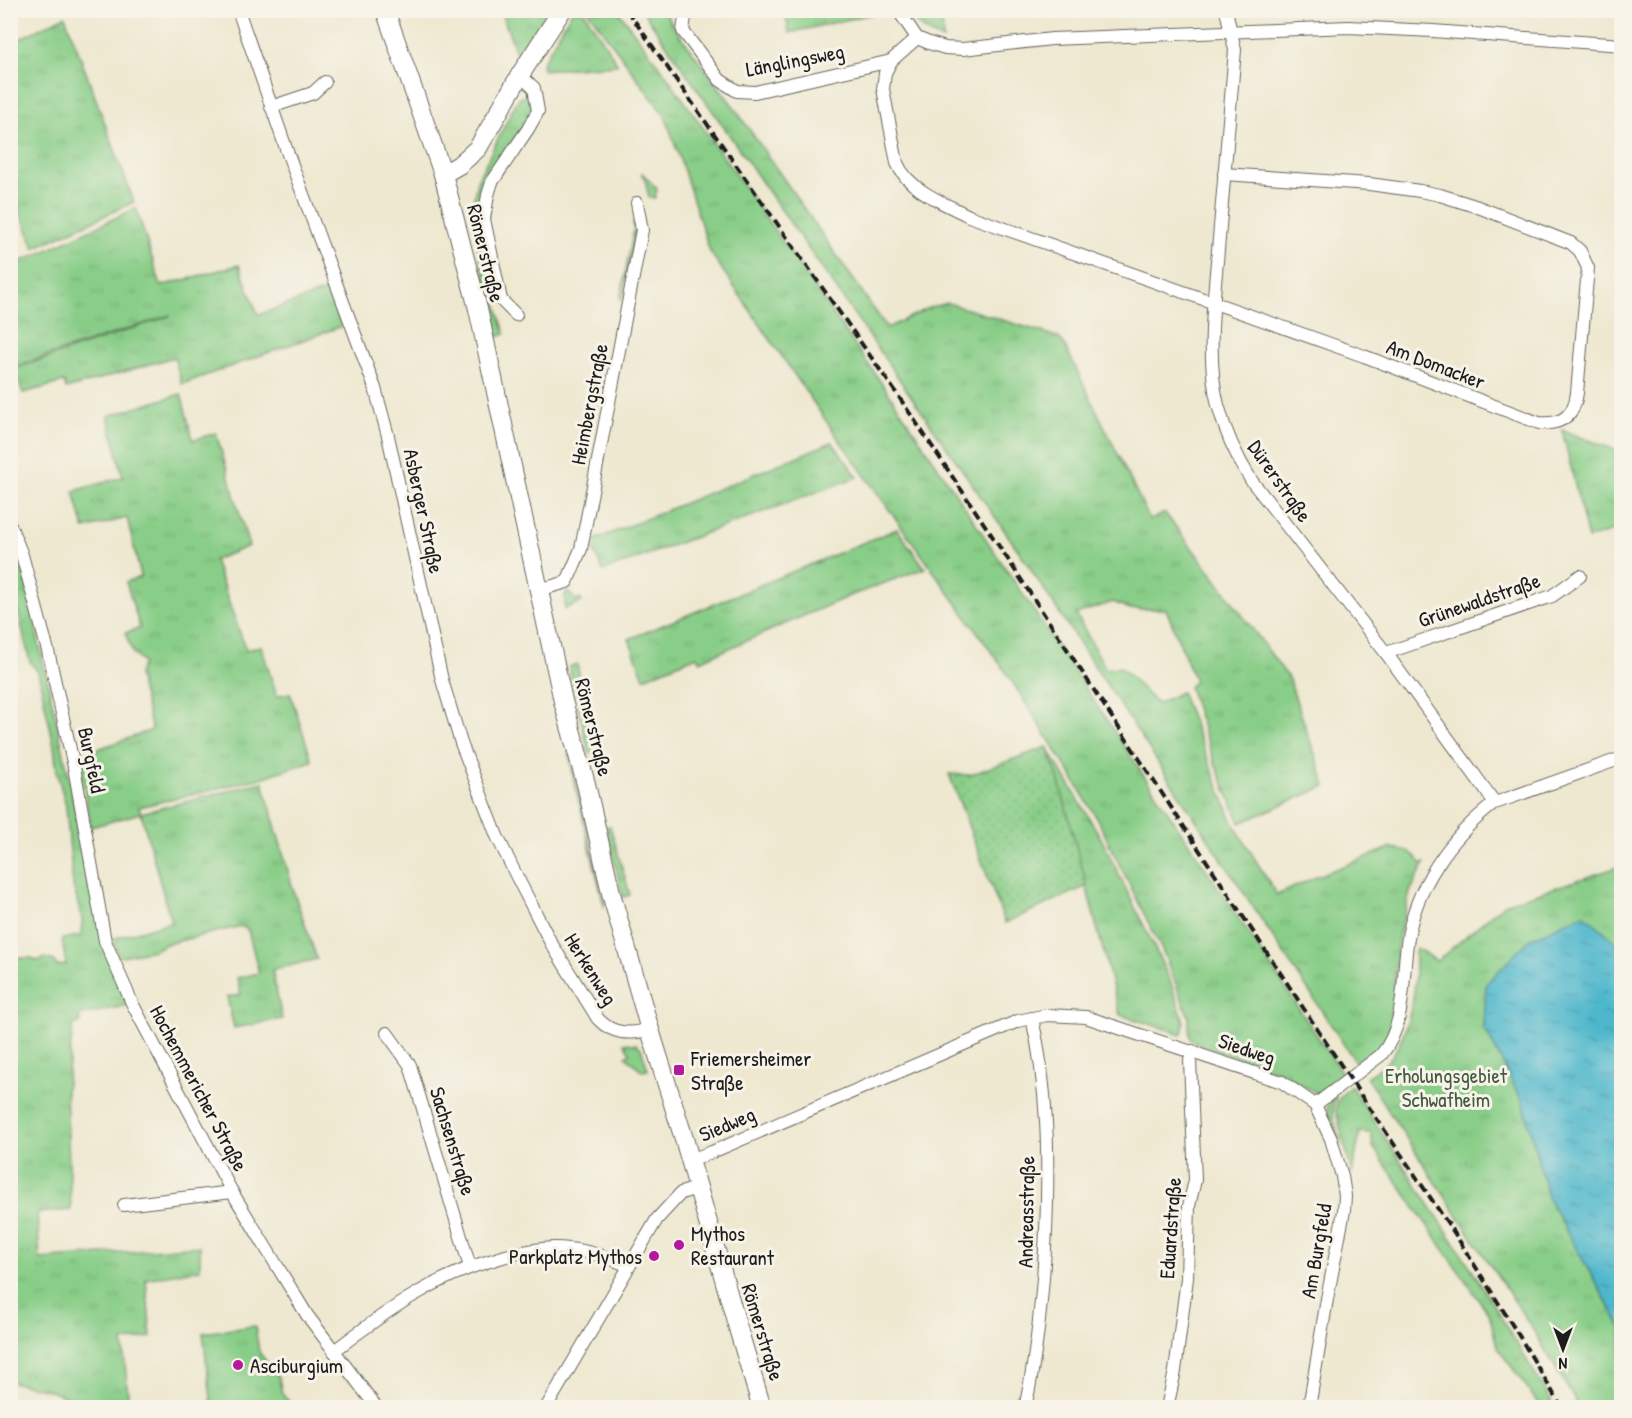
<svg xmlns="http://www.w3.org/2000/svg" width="1632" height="1418" viewBox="0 0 1632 1418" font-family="'Patrick Hand',sans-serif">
  <defs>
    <pattern id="grass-tufts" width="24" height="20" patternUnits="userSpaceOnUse" patternTransform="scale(1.5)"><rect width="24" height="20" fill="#89ce88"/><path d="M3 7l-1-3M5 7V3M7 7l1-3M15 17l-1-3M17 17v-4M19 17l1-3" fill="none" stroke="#76b075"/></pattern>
    <pattern id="garden-dots" width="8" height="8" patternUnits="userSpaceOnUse" patternTransform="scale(1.5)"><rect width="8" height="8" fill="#89ce88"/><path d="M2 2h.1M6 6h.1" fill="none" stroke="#76b075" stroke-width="1.8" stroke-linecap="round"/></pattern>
    <pattern id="water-ripples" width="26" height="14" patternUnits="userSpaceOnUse" patternTransform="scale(1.5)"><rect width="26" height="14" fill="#4eb7cc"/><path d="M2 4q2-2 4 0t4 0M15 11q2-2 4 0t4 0" fill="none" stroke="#4094a5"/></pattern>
  </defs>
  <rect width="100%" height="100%" fill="#f7f3e8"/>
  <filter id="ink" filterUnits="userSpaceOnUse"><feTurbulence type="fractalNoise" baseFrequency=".0167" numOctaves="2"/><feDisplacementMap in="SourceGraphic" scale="12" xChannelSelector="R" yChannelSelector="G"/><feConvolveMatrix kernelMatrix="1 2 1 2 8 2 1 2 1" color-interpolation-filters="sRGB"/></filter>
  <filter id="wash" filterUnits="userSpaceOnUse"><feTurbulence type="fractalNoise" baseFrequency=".008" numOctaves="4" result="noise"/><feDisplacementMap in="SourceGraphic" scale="24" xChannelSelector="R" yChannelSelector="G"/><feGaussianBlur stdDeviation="1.35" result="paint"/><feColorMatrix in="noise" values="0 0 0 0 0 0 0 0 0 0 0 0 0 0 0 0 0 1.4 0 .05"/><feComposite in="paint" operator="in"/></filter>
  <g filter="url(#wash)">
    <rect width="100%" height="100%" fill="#eee8d0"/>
    <g fill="url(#grass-tufts)" stroke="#527552" stroke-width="1.5">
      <path d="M575,10L579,11L585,13L617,63V65L543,70L542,64L570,14Z"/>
      <path d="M501,11H551L519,61Z"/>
      <path d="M588,11H618L666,75L892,398L1344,1076L1326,1088L1316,1093L1282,1073L1205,1047L1191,1040L1189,1030V1017L1163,952L1095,815L1065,765L1008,675L840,441L710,252L682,165L665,116Z"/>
      <path d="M643,11H664L679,34L731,103L887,328L931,307L948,303L1057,337L1063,342L1150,520L1165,513L1212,574L1288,677L1326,786L1240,823L1214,761L1189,687L1195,681L1166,609H1130L1113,602L1076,614L1106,669L1121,667L1157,704L1181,692L1234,825L1277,895L1325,873L1390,848L1404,850L1414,855L1423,865L1425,862L1410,892L1398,940L1391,1026L1386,1040L1372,1056L1358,1066L1020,553Z"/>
      <path d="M785,11V10L885,11L789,33Z"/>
      <path d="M905,11H942L943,40C926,33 916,24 905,11Z"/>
      <path d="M65,16L134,202L34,248L17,203L11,205V43Z"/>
      <path d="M528,96L533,100V107L525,126L511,142L501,158L483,194L496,303L505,334L498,337L473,225V204L477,181L517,101L522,97Z"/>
      <path d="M642,173L657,189L655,198L649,197L644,176H642Z"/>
      <path d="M136,208L161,286L239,265L258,315L328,290L342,326L182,384L174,357L66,389L64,382L23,393L14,369L170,316V315L13,367L11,360V265L41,253Z"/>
      <path d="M633,223L637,227L623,297L620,300L634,229Z"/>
      <path d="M181,394L193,440L216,433L249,546L214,560L246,650L261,646L277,696L290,693L312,761L261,778L139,807L141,813L263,782L294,893L317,959L272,970L282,1019L234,1028L227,997L241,995L237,978L259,973L248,930L241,926L166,944L154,950L119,957L112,939L171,922L141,813L91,827L78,756L152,730L138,674L143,663L133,653L125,633L140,628L126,582L141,577L127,518L84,529L74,491L123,477L108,416Z"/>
      <path d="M1562,430L1621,452V528L1588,539Z"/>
      <path d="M832,442L858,477L603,571L590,542Z"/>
      <path d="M897,529L925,568L847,597L700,661L697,656L644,678L629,639Z"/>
      <path d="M10,539L24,575L67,769L89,883L128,1005L79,1016L80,1023L73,1025L66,1091L71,1210L37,1213L40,1259L200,1246V1269L146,1279L151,1337L123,1342L129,1407H91L49,1390L11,1382V958H32L37,961L45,958L55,961L56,966L66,965L62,939L82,935V919L73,885L66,806L57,772L54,746L38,672L30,662L20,619L11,586Z"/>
      <path d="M567,591L576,600L580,599L582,602L565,609V595Z"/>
      <path d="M577,664L584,696L577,699L569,667Z"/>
      <path d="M585,703L582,706L588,729H590L596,752L589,754L578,706Z"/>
      <path d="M568,744L598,875L605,903L604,906L574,782Z"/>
      <path d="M1047,747L1101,838L1151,940L1170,981L1182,1015L1184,1023L1182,1034L1180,1035L1169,1030L1120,1015L1057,775Z"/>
      <path d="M610,826L630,895L623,897L606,827Z"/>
      <path d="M1621,866V964L1617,943L1484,1027L1524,1105L1548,1198L1621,1327V1407H1579L1532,1328L1366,1077C1372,1073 1380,1069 1385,1064C1404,1047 1415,1001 1415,976C1415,966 1414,958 1416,948L1437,961L1504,904Z"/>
      <path d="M624,1043L636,1044L641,1048L648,1070L642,1071L626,1056L630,1053Z"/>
      <path d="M1351,1086L1473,1271L1555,1407H1541L1497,1347L1490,1316L1373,1147L1371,1133L1360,1132L1352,1174L1336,1111C1336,1100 1343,1093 1351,1086Z"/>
      <path d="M1334,1097L1336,1098C1328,1111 1338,1132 1341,1146C1336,1130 1317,1112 1334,1097Z"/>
      <path d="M255,1326L259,1352L279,1378L282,1394L294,1407H212L203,1333Z"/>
    </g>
    <path fill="url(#garden-dots)" stroke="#527552" stroke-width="1.5" d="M1047,747L1057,774L1087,886L1005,923L949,774L970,775Z"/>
    <path fill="url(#water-ripples)" stroke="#356a74" stroke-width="1.5" d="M1584,914L1617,943L1621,964V1327L1548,1198L1524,1105L1484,1027L1486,984L1530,939Z"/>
  </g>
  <g filter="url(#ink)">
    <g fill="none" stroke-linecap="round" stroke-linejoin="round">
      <defs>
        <g id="street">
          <path d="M238,10L288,154L375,388L388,436L442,680L461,743L497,836L517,877L551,943L598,1019C613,1035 629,1034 650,1030"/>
          <path d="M686,10L683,31L720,80L737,91L755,92L891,61L917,38"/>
          <path d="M898,10L917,38L929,43L945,48L963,49L1052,39L1348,27L1433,31L1622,45"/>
          <path d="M1226,10L1235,50C1229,117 1224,184 1218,250C1214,298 1206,358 1218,405C1225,432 1236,456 1251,480L1386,653L1495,803"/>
          <path d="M891,61L885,73L883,89L897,163C908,190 944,203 969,216L1364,356L1539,423C1562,425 1574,416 1577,393L1588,268L1580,251L1571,243L1478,207L1440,195L1420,191L1369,184L1224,174"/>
          <path d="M271,107L313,93L325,82"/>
          <path d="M516,315L501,300L484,219L488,195L492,182L528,129L538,111L534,88L520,75"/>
          <path d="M10,525L22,555L48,651L74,767L105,941L132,1003L232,1192L307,1315L377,1408"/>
          <path d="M539,590L567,582L581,549L642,230L637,203"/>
          <path d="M1386,653L1552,596L1580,576"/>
          <path d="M387,1033L410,1065L470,1267"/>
          <path d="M1315,1105L1381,1055C1406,1026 1402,980 1407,944C1414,888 1451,836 1495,803L1622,758"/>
          <path d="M690,1160L712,1152L1018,1021L1047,1015L1086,1017L1282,1082L1315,1105L1331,1139L1342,1176L1345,1196L1344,1211L1327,1299L1309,1408"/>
          <path d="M124,1205L232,1192"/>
          <path d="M334,1351C385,1312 433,1277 496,1259C515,1253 534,1249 554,1248C580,1248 606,1256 629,1266"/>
          <path d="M546,1408L657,1219L681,1193L697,1188"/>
          <path d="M1025,1408C1038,1350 1043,1290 1046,1231C1049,1160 1048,1087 1032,1018"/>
          <path d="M1167,1408L1175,1371L1187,1278L1189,1206L1195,1180L1190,1061L1192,1051"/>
        </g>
        <g id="secondary">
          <path d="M385,10L443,174L478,309L563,701L586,784L612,897L650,1030L685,1142L740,1335L762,1408"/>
          <path d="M443,174L459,165L478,148L520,75L562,10"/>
        </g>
      </defs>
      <use href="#street" stroke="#66635b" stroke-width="14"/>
      <use href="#secondary" stroke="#66635b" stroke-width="20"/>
      <use href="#street" stroke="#fff" stroke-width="12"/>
      <use href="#secondary" stroke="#fff" stroke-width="18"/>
      <path stroke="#1c1c1c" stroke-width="4" stroke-dasharray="9 4.5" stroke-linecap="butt" d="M627,10L897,394L1007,558L1360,1094L1455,1234L1518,1334L1562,1408"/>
    </g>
  </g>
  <g fill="#b5179e" stroke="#f7f3e8" stroke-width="2">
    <rect x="673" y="1064" width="12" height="12" rx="3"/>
    <circle cx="679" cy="1245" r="6"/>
    <circle cx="654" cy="1256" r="6"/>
    <circle cx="238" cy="1365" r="6"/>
  </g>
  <g text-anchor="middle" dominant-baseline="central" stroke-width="6" stroke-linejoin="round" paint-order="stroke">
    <g font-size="21" fill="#1c1c1c" stroke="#f7f3e8">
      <text transform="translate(795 60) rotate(-11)">Länglingsweg</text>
      <text transform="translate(486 253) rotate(76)">Römerstraße</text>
      <text transform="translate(1436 364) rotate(21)">Am Domacker</text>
      <text transform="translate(589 404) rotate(-79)">Heimbergstraße</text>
      <text transform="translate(1280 481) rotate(55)">Dürerstraße</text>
      <text transform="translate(424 511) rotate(78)">Asberger Straße</text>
      <text transform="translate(1479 600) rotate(-19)">Grünewaldstraße</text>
      <text transform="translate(594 727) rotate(76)">Römerstraße</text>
      <text transform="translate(92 760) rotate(78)">Burgfeld</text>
      <text transform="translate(591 969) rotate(58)">Herkenweg</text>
      <text transform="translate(1247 1049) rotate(19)">Siedweg</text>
      <text transform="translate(199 1088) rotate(62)">Hochemmericher Straße</text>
      <text transform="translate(727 1124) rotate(-23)">Siedweg</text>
      <text transform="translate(453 1141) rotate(73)">Sachsenstraße</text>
      <text transform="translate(1026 1212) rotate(-89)">Andreasstraße</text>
      <text transform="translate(1170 1228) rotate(-86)">Eduardstraße</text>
      <text transform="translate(1316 1251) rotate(-80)">Am Burgfeld</text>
      <text transform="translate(763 1332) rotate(73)">Römerstraße</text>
    </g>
    <g font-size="21" fill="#1c1c1c" stroke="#f7f3e8" text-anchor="start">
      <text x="691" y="1058">Friemersheimer<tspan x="691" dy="24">Straße</tspan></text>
      <text x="691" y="1233">Mythos<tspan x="691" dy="24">Restaurant</tspan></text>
      <text x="642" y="1256" text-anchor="end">Parkplatz Mythos</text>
      <text x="250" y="1365">Asciburgium</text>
    </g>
    <g font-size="21" fill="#425a42" stroke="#f7f3e8">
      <text x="1446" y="1075">Erholungsgebiet<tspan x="1446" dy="24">Schwafheim</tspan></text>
    </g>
  </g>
  <rect width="1632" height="1418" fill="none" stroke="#f7f3e8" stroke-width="36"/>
  <g transform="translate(1563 1349) rotate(180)" stroke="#f7f3e8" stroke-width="4.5" paint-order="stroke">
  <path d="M0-4.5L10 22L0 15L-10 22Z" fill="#1c1c1c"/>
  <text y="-9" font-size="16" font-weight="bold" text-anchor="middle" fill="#1c1c1c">N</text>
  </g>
</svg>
